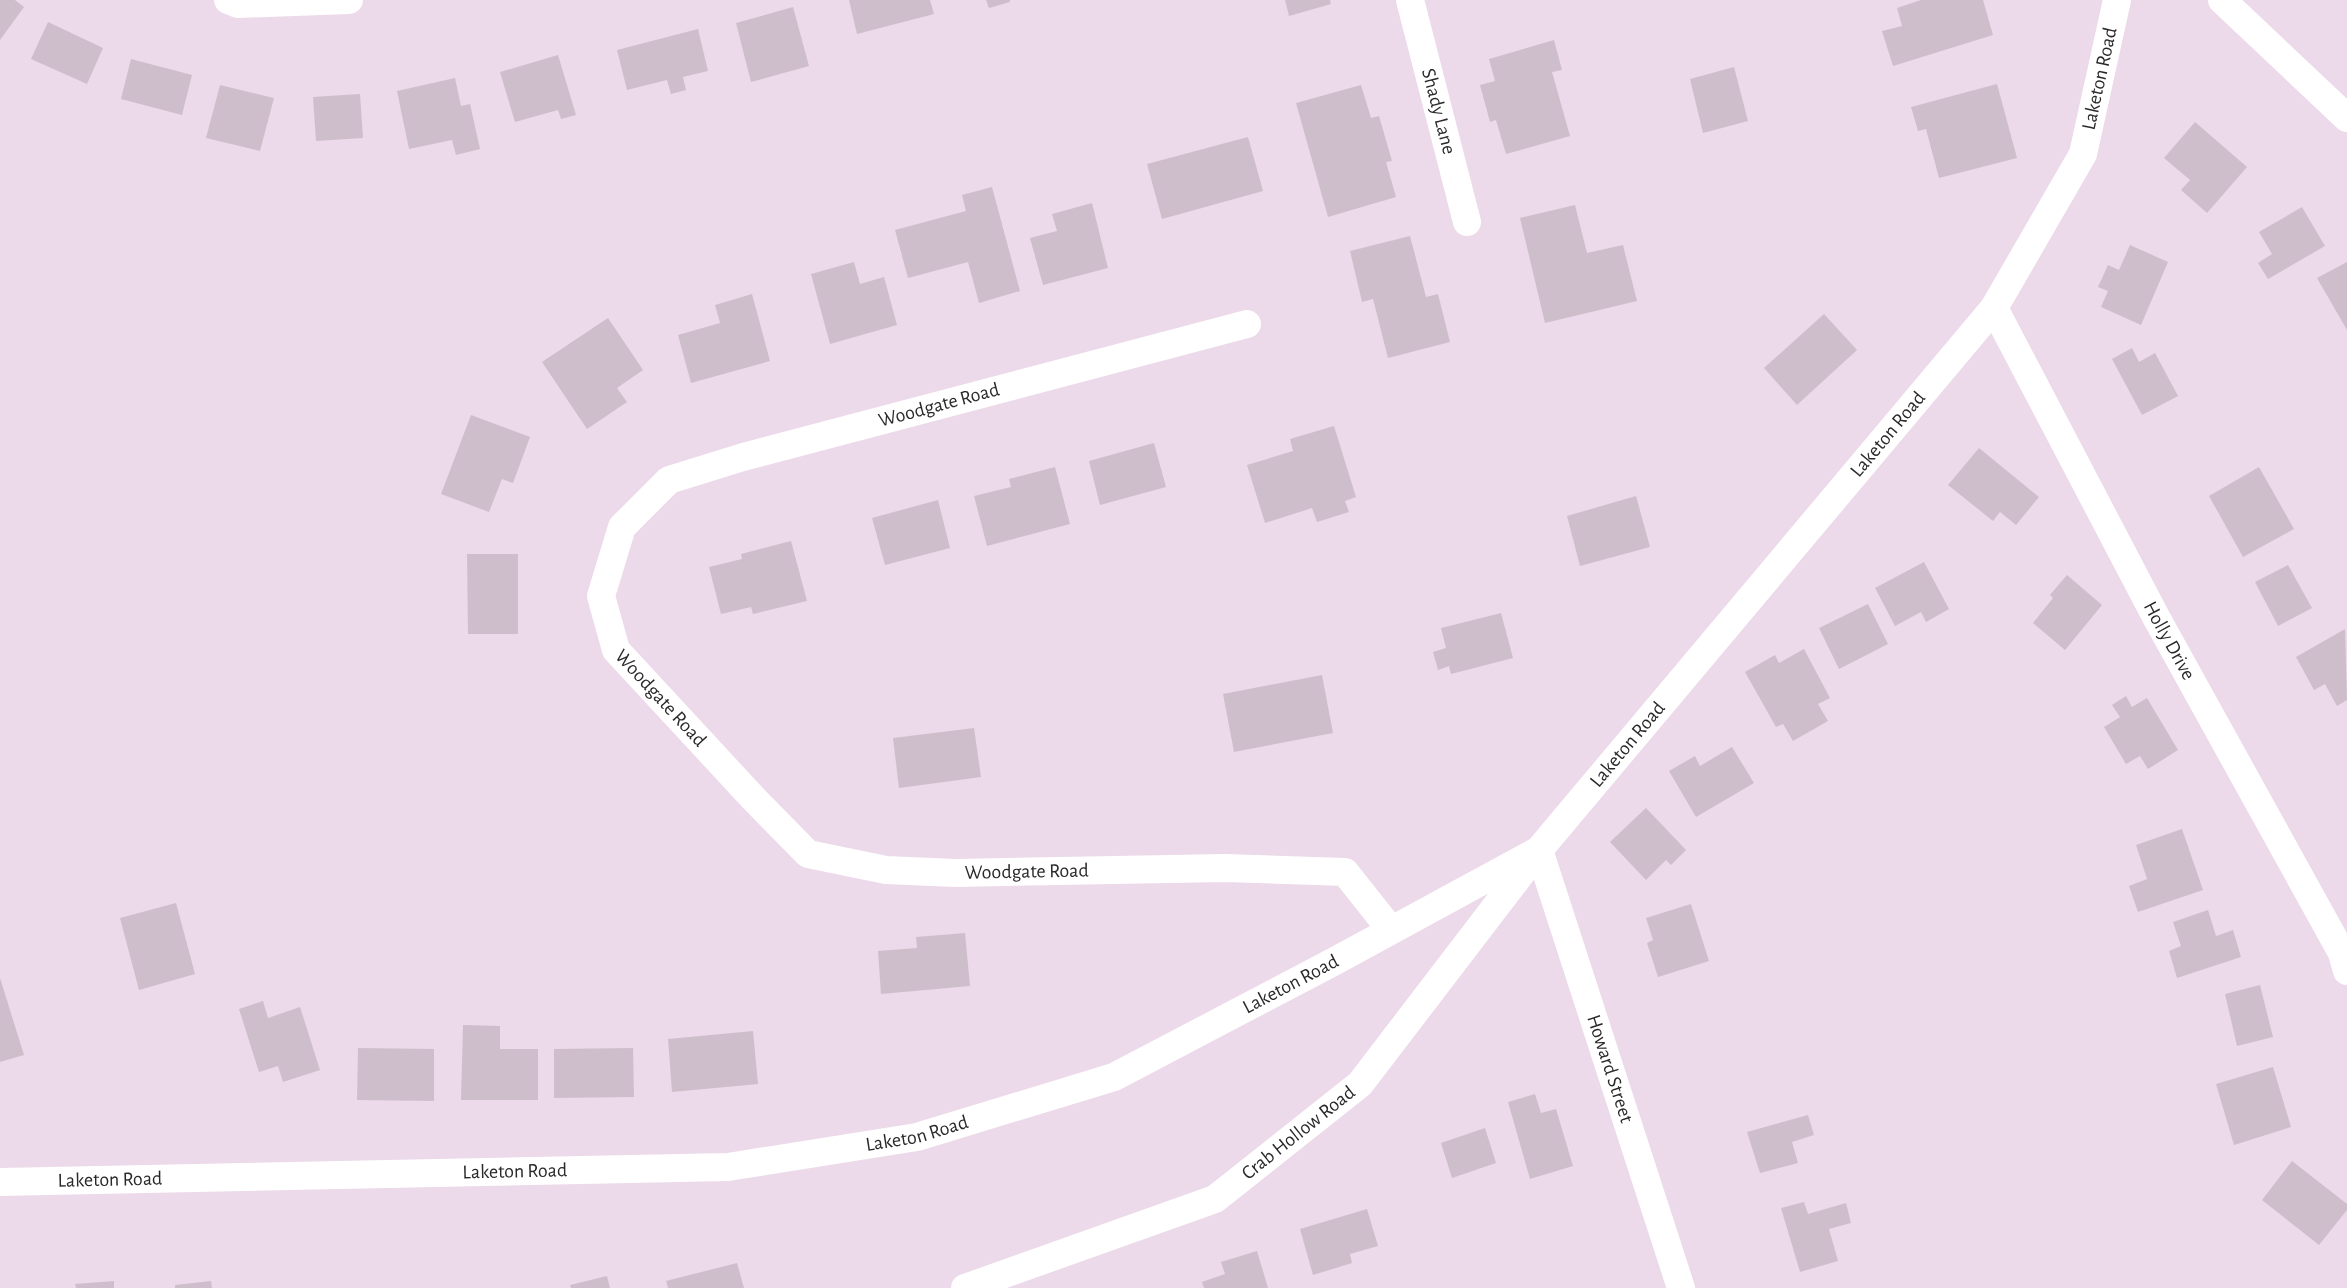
<svg xmlns="http://www.w3.org/2000/svg" width="2347" height="1288" viewBox="0 0 2347 1288" font-family="'Alegreya Sans',sans-serif">
  <rect width="100%" height="100%" fill="#ecd9e9"/>
  <g fill="#cebecb">
    <path d="M0,0H15L24,7L0,40Z"/>
    <path d="M849,0H930L934,14L857,34Z"/>
    <path d="M986,0H1010V2L989,8Z"/>
    <path d="M1285,0H1330L1331,4L1289,16Z"/>
    <path d="M1921,0H1983L1993,35L1893,66L1882,31L1902,26L1897,8Z"/>
    <path d="M793,7L809,66L751,82L736,23Z"/>
    <path d="M48,22L103,48L87,84L31,59Z"/>
    <path d="M698,29L708,71L683,77L686,90L671,94L667,80L627,90L617,50Z"/>
    <path d="M1554,40L1562,70L1552,72L1570,136L1506,154L1496,120L1490,122L1480,85L1495,81L1489,59Z"/>
    <path d="M558,55L576,115L561,119L558,110L515,122L500,72Z"/>
    <path d="M131,59L192,75L182,115L121,99Z"/>
    <path d="M1734,67L1748,121L1703,133L1690,79Z"/>
    <path d="M455,78L461,106L470,104L480,149L456,155L452,140L409,149L397,91Z"/>
    <path d="M1997,84L2017,158L1939,178L1926,129L1918,131L1911,107Z"/>
    <path d="M220,85L274,98L260,151L206,138Z"/>
    <path d="M1361,85L1371,118L1379,116L1392,161L1386,162L1396,197L1328,217L1296,103Z"/>
    <path d="M360,94L363,138L316,141L313,97Z"/>
    <path d="M2195,122L2247,167L2207,213L2181,190L2190,180L2164,158Z"/>
    <path d="M1248,137L1263,191L1162,219L1147,164Z"/>
    <path d="M992,187L1020,291L979,303L968,262L908,278L895,230L966,211L962,195Z"/>
    <path d="M1092,203L1108,268L1043,285L1030,238L1057,231L1052,214Z"/>
    <path d="M1575,205L1587,253L1623,245L1637,301L1545,323L1520,218Z"/>
    <path d="M2302,207L2325,246L2268,279L2258,263L2272,254L2259,232Z"/>
    <path d="M1410,236L1426,297L1438,294L1450,342L1388,358L1373,299L1362,302L1350,251Z"/>
    <path d="M2130,245L2168,262L2141,325L2101,307L2108,291L2098,287L2108,265L2119,270Z"/>
    <path d="M854,262L860,284L884,277L897,325L830,344L811,274Z"/>
    <path d="M2347,262V330L2317,278Z"/>
    <path d="M752,294L770,361L691,383L678,335L720,323L715,305Z"/>
    <path d="M1824,314L1857,350L1797,405L1764,368Z"/>
    <path d="M608,318L643,370L617,388L627,402L587,429L542,362Z"/>
    <path d="M2132,348L2139,362L2155,353L2178,396L2142,415L2112,359Z"/>
    <path d="M471,415L530,437L513,483L502,479L489,512L441,494Z"/>
    <path d="M1334,426L1356,497L1345,501L1349,512L1317,522L1312,508L1265,523L1247,465L1293,451L1290,439Z"/>
    <path d="M1154,443L1166,487L1100,505L1089,461Z"/>
    <path d="M1979,448L2039,497L2016,525L2000,512L1993,521L1948,485Z"/>
    <path d="M1055,467L1070,524L987,546L974,496L1011,487L1009,479Z"/>
    <path d="M2259,467L2294,529L2243,557L2209,496Z"/>
    <path d="M1636,496L1650,547L1580,566L1567,516Z"/>
    <path d="M938,500L950,548L885,565L872,518Z"/>
    <path d="M791,541L807,601L753,614L751,607L721,614L709,567L742,559L741,554Z"/>
    <path d="M467,554H518V634H468Z"/>
    <path d="M1924,562L1949,609L1926,622L1921,612L1895,626L1875,588Z"/>
    <path d="M2288,565L2312,608L2278,626L2255,582Z"/>
    <path d="M2067,575L2102,605L2065,650L2033,623L2053,598L2050,595Z"/>
    <path d="M1868,604L1888,644L1839,669L1819,628Z"/>
    <path d="M1501,613L1513,658L1451,674L1449,666L1438,670L1433,652L1446,648L1441,628Z"/>
    <path d="M2345,629L2347,700L2337,706L2325,684L2314,690L2296,657Z"/>
    <path d="M1804,649L1830,698L1818,704L1828,721L1793,741L1783,724L1776,727L1745,672L1775,655L1779,663Z"/>
    <path d="M1322,675L1333,733L1234,752L1223,694Z"/>
    <path d="M2126,696L2132,707L2147,698L2178,750L2148,769L2140,756L2126,764L2104,727L2120,717L2112,705Z"/>
    <path d="M974,728L981,777L899,788L893,738Z"/>
    <path d="M1732,747L1754,783L1696,817L1669,771L1695,756L1700,766Z"/>
    <path d="M1646,808L1686,850L1671,865L1666,860L1646,880L1610,842Z"/>
    <path d="M2182,829L2203,890L2138,912L2129,886L2147,879L2136,845Z"/>
    <path d="M176,903L195,974L139,990L120,918Z"/>
    <path d="M1691,904L1709,961L1658,977L1647,943L1653,940L1646,918Z"/>
    <path d="M2208,910L2216,936L2233,930L2241,957L2177,978L2169,951L2181,946L2173,922Z"/>
    <path d="M965,933L970,986L881,994L878,951L917,948L916,937Z"/>
    <path d="M0,978L24,1055L0,1062Z"/>
    <path d="M2260,985L2273,1037L2237,1046L2225,994Z"/>
    <path d="M263,1001L268,1018L300,1007L320,1070L283,1082L278,1066L259,1072L239,1009Z"/>
    <path d="M463,1025L500,1026V1049H538V1100H461Z"/>
    <path d="M753,1031L758,1084L672,1092L668,1039Z"/>
    <path d="M358,1048L434,1049V1101L357,1100Z"/>
    <path d="M633,1048L634,1097L554,1098V1049Z"/>
    <path d="M2273,1067L2291,1127L2234,1145L2216,1084Z"/>
    <path d="M1535,1094L1541,1113L1556,1109L1573,1166L1530,1179L1508,1102Z"/>
    <path d="M1808,1115L1814,1135L1792,1142L1798,1163L1760,1173L1747,1132Z"/>
    <path d="M1485,1128L1496,1163L1452,1178L1441,1143Z"/>
    <path d="M2292,1161L2347,1204V1210L2319,1245L2262,1200Z"/>
    <path d="M1804,1202L1808,1214L1846,1203L1851,1223L1829,1229L1838,1261L1800,1272L1781,1208Z"/>
    <path d="M1367,1209L1378,1246L1350,1254L1352,1263L1313,1275L1300,1229Z"/>
    <path d="M1257,1251L1268,1288H1204L1202,1282L1225,1274L1221,1262Z"/>
    <path d="M737,1263L744,1288H668L666,1281Z"/>
    <path d="M607,1276L610,1288H571L570,1285Z"/>
    <path d="M114,1281V1288H76L75,1284Z"/>
    <path d="M211,1281L212,1288H175V1285Z"/>
  </g>
  <g fill="none" stroke-linecap="round" stroke-linejoin="round">
    <g stroke="#fff" stroke-width="28">
      <path d="M228,0L238,4L349,0"/>
      <path id="s1" d="M1410,0L1467,222"/>
      <path id="s2" d="M1994,308L2156,617L2342,953L2347,971"/>
      <path id="s3" d="M1247,324L743,457L669,480L622,527L601,596L616,650L753,798L808,854L886,870L955,873L1225,868L1345,872L1391,930"/>
      <path id="s4" d="M1539,850L1681,1288"/>
      <path id="s5" d="M965,1288L1215,1199L1360,1084L1539,850"/>
    </g>
    <g stroke="#fff" stroke-width="28">
      <path d="M2222,0L2347,118"/>
      <path id="s6" d="M0,1182L728,1167L917,1137L1114,1077L1335,961L1539,850L1994,308L2083,154L2117,0"/>
    </g>
  </g>
  <g text-anchor="middle" dominant-baseline="central" stroke-width="5" stroke-linejoin="round" paint-order="stroke">
    <g font-size="20" fill="#292929" stroke="#fff">
      <text stroke="none"><textPath href="#s6" startOffset="2570">Laketon Road</textPath></text>
      <text stroke="none"><textPath href="#s1" startOffset="115">Shady Lane</textPath></text>
      <text transform="translate(939 405) rotate(-15)">Woodgate Road</text>
      <text stroke="none"><textPath href="#s6" startOffset="2150">Laketon Road</textPath></text>
      <text stroke="none"><textPath href="#s2" startOffset="376">Holly Drive</textPath></text>
      <text stroke="none"><textPath href="#s3" startOffset="859">Woodgate Road</textPath></text>
      <text stroke="none"><textPath href="#s6" startOffset="1745">Laketon Road</textPath></text>
      <text stroke="none"><textPath href="#s3" startOffset="1294">Woodgate Road</textPath></text>
      <text stroke="none"><textPath href="#s6" startOffset="1325">Laketon Road</textPath></text>
      <text stroke="none"><textPath href="#s4" startOffset="230">Howard Street</textPath></text>
      <text stroke="none"><textPath href="#s5" startOffset="372">Crab Hollow Road</textPath></text>
      <text stroke="none"><textPath href="#s6" startOffset="920">Laketon Road</textPath></text>
      <text stroke="none"><textPath href="#s6" startOffset="515">Laketon Road</textPath></text>
      <text stroke="none"><textPath href="#s6" startOffset="110">Laketon Road</textPath></text>
    </g>
  </g>
</svg>
